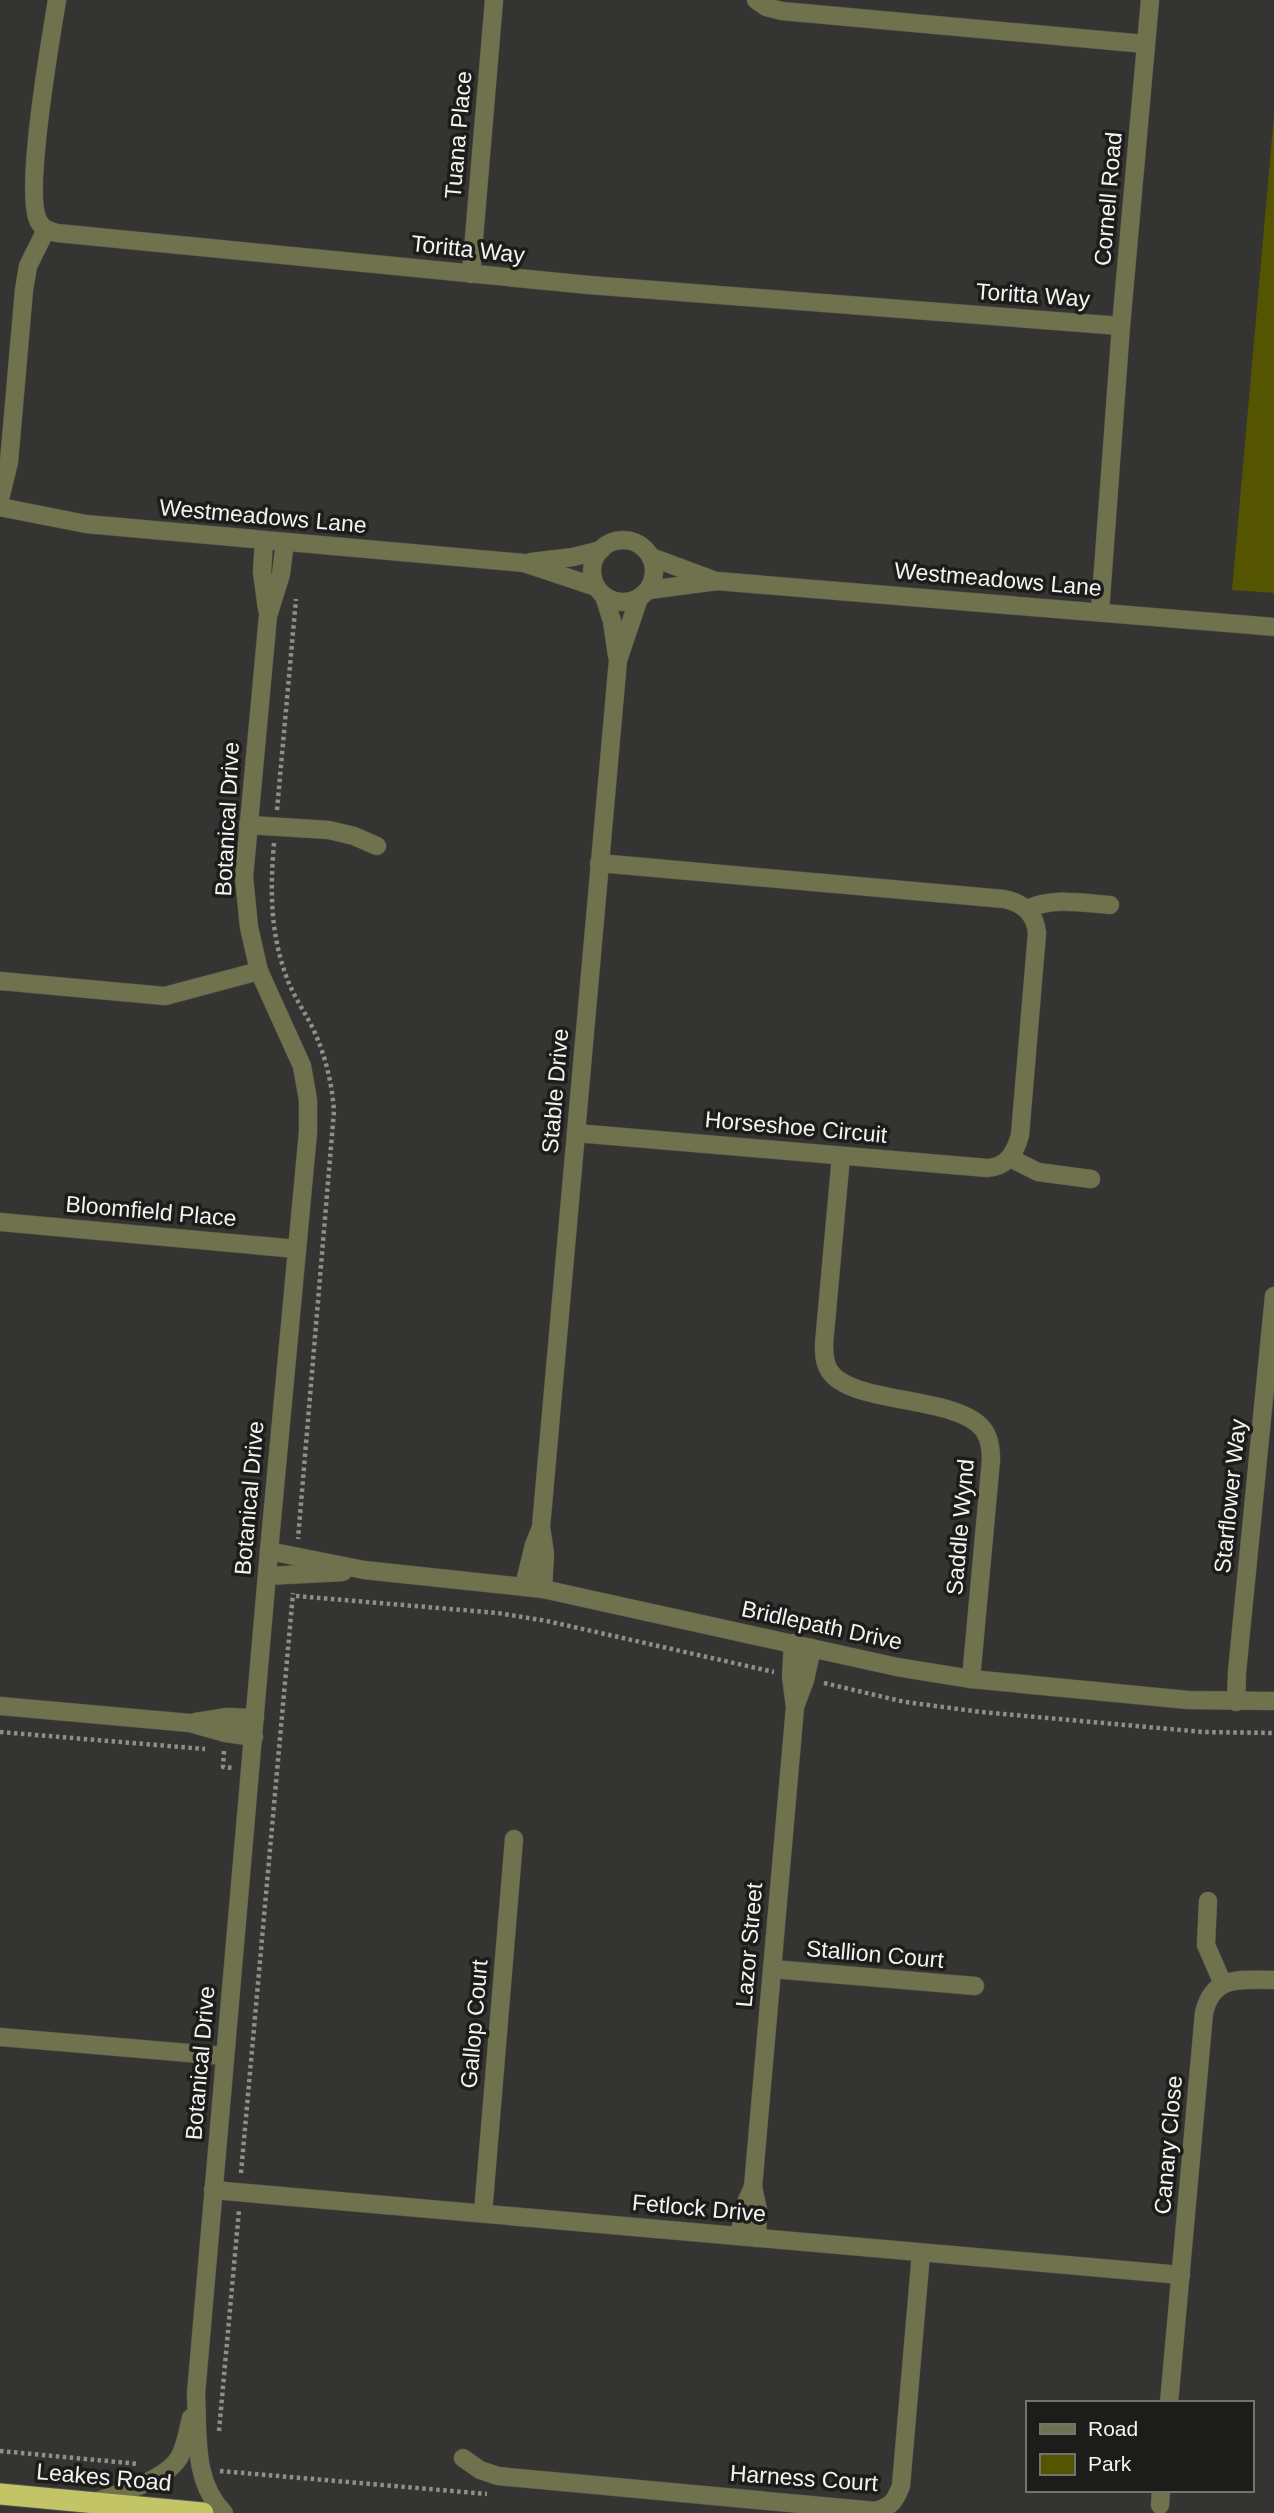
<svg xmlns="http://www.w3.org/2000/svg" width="1274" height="2513" viewBox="0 0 1274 2513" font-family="Arial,sans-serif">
  <rect width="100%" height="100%" fill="#343432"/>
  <path fill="#555400" d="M1274,115V593L1232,590Z"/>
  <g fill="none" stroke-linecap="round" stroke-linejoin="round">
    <defs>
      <g id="minor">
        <path d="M57,0C51,37 23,196 39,222C43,229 49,231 57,233L589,285L1121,326"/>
        <path d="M756,0L766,7L782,11L1145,44"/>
        <path d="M471,274L494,0"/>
        <path d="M0,499L9,462L24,290L28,266L46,230"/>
        <path d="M0,507L86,524L524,563L596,587"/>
        <circle cx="623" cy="571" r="31"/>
        <path d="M264,540L262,572L267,609"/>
        <path d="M651,557L713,580"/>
        <path d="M531,562L573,557L601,550"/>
        <path d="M649,590L717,581L1274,627"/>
        <path d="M604,596L612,621L617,656"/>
        <path d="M1100,611L1121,326L1150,0"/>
        <path d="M248,825L329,830L354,836L377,846"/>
        <path d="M1027,909C1054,897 1082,903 1110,905"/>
        <path d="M0,981L165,996L259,971"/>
        <path d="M576,1133L987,1168C1007,1167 1015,1153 1020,1135L1037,933C1035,913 1023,903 1004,899L599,863"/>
        <path d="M841,1156L824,1344C824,1353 824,1362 829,1370C849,1405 957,1395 983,1429C990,1438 991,1449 991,1460L971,1679"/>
        <path d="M1010,1158L1038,1172L1091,1179"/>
        <path d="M0,1222L297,1249"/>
        <path d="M269,1551L364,1570L543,1589L897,1667L971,1679L1188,1700L1274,1701"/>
        <path d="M267,1576L343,1572"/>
        <path d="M524,1586L534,1545L540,1530"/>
        <path d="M543,1589L545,1554L541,1527L618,660L639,598"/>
        <path d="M1236,1702L1237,1672L1274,1296"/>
        <path d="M796,1704L805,1680L812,1648"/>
        <path d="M0,1706L190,1723L226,1733L254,1737"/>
        <path d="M196,1722L227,1717L255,1718"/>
        <path d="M1208,1901L1206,1945L1223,1984"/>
        <path d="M772,1969L975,1986"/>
        <path d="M0,2037L224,2056"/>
        <path d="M213,2190L1181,2275"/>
        <path d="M483,2213L514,1839"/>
        <path d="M740,2236L743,2209L753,2187"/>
        <path d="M757,2238L758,2210L753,2187L795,1707L791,1676L793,1643"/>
        <path d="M1169,2403L1204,2013C1213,1974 1241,1980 1274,1980"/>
        <path d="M463,2458L480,2470L498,2476L876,2511C892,2506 895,2501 901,2486L921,2253"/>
        <path d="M93,2503C118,2493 168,2480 180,2456C186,2444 188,2431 191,2418"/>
        <path d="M1160,2505L1161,2490"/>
        <path d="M224,2513C193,2482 198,2435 196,2394L269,1551L308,1132V1100L302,1066L259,971L249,927L244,877L268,616L281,574L285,542"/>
      </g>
      <path id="highway" d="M0,2494L203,2513"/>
    </defs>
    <use href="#minor" stroke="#535351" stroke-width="19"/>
    <use href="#highway" stroke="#535351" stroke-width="23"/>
    <g stroke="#8e8e8c" stroke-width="4.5" stroke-dasharray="3.5 3.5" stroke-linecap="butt">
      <path d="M277,810L296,599"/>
      <path d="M274,843C270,891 270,935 288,981C295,999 307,1015 315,1033C326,1058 332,1084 334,1111L298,1539"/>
      <path d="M296,1596L498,1613L547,1621L774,1672"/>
      <path d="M824,1683L905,1702L981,1712L1203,1732L1274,1733"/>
      <path d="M0,1732L205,1749"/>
      <path d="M224,1751L223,1767L233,1768"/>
      <path d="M241,2173L293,1593"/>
      <path d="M219,2431L239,2210"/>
      <path d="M0,2451L139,2464"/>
      <path d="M220,2471L487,2494"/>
    </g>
    <use href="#minor" stroke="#70714d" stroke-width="18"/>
    <use href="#highway" stroke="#c3c466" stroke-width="21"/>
  </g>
  <g text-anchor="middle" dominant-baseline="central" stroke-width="7" stroke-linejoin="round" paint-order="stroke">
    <g font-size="23" fill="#f3f3f1" stroke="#1c1c1b">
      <text transform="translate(458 135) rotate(-85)">Tuana Place</text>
      <text transform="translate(1108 199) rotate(-85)">Cornell Road</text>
      <text transform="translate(468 249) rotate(6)">Toritta Way</text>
      <text transform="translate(1033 295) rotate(4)">Toritta Way</text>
      <text transform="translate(263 516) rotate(5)">Westmeadows Lane</text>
      <text transform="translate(998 579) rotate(5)">Westmeadows Lane</text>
      <text transform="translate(227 819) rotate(-87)">Botanical Drive</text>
      <text transform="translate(555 1091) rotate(-85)">Stable Drive</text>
      <text transform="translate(796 1127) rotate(5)">Horseshoe Circuit</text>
      <text transform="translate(151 1211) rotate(5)">Bloomfield Place</text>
      <text transform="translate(1230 1496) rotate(-84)">Starflower Way</text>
      <text transform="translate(249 1498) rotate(-85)">Botanical Drive</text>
      <text transform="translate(960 1527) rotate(-85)">Saddle Wynd</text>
      <text transform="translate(822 1625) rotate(12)">Bridlepath Drive</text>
      <text transform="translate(749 1945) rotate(-85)">Lazor Street</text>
      <text transform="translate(875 1954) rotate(5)">Stallion Court</text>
      <text transform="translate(474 2024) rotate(-85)">Gallop Court</text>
      <text transform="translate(200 2063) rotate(-85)">Botanical Drive</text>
      <text transform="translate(1168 2145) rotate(-85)">Canary Close</text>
      <text transform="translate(699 2208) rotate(5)">Fetlock Drive</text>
      <text transform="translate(104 2477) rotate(5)">Leakes Road</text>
      <text transform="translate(804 2478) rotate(4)">Harness Court</text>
    </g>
  </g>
  <rect x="1026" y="2401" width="228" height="91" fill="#1c1c1b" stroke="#727271" stroke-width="2"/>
  <rect x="1040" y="2424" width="35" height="10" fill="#70714d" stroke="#727271" stroke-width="2"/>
  <text x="1088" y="2436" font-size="21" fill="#f3f3f1">Road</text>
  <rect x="1040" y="2454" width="35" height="21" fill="#555400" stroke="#727271" stroke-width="2"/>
  <text x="1088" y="2471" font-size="21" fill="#f3f3f1">Park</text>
</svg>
